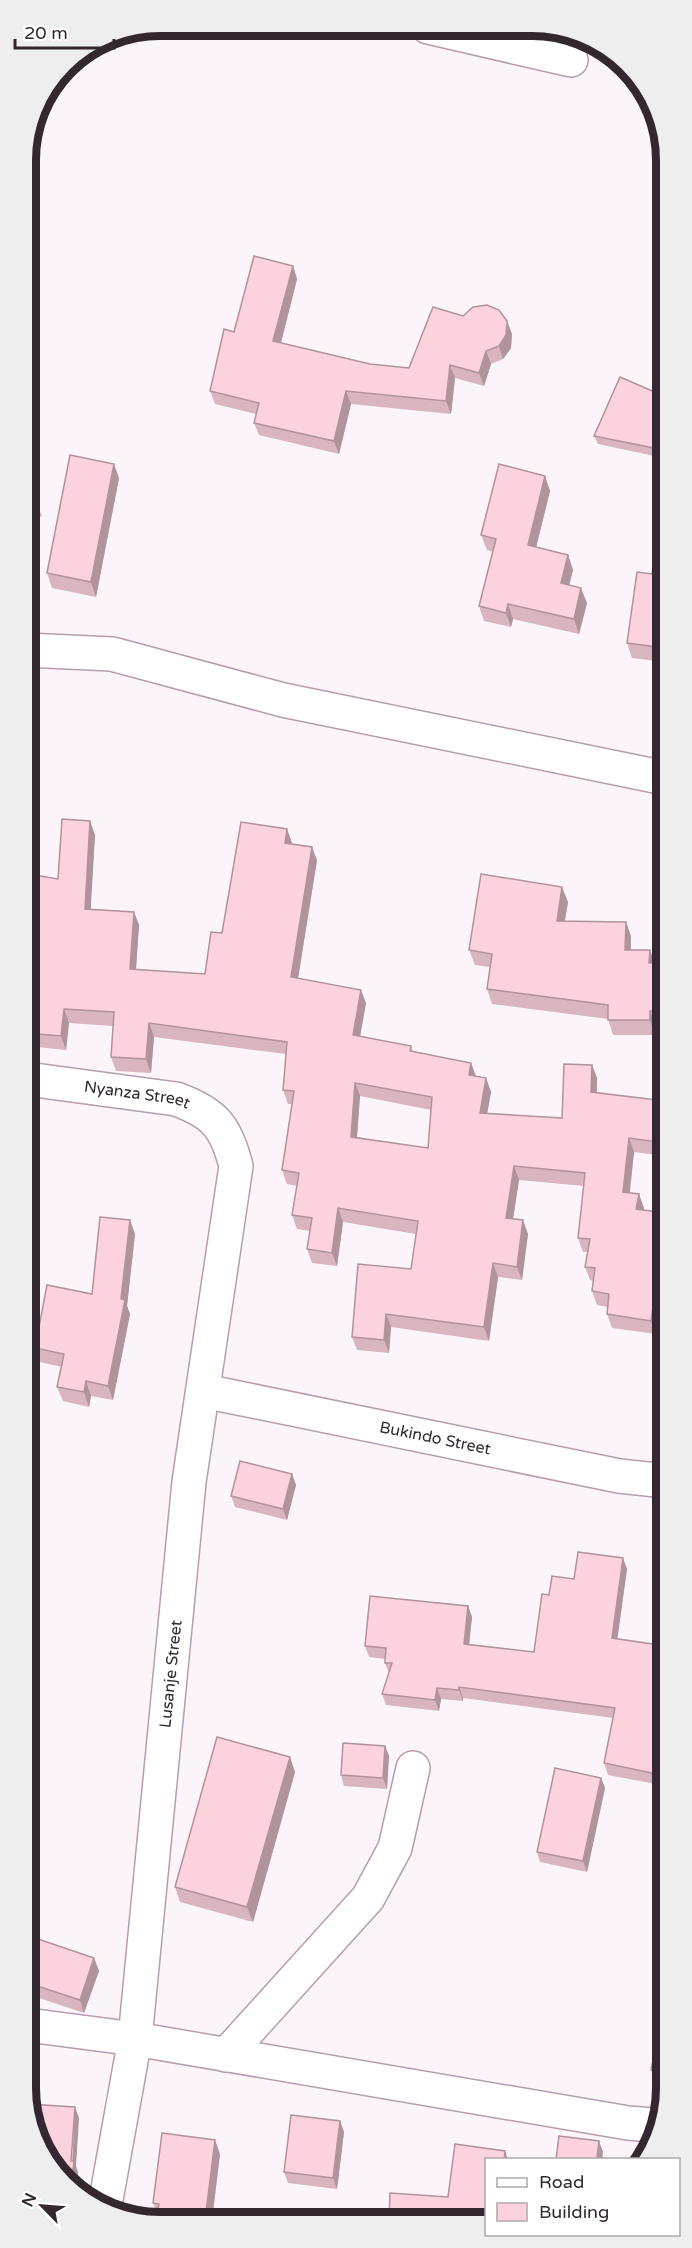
<svg xmlns="http://www.w3.org/2000/svg" width="692" height="2248" viewBox="0 0 692 2248" font-family="'Varela Round',sans-serif">
  <rect width="100%" height="100%" fill="#fbf5f9"/>
  <g fill="none" stroke-linecap="round" stroke-linejoin="round">
    <defs>
      <g id="street">
        <path d="M428,27L571,60"/>
        <path d="M26,650L112,654L283,700L665,778"/>
        <path id="s1" d="M27,1079L176,1099C215,1113 226,1127 236,1166L189,1482L135,2039L105,2205"/>
        <path id="s2" d="M204,1391L619,1476L666,1481"/>
        <path d="M28,2025L135,2039L628,2123L654,2125"/>
        <path d="M226,2055L368,1898L395,1848L413,1768"/>
      </g>
    </defs>
    <use href="#street" stroke="#b89cb1" stroke-width="36"/>
    <use href="#street" stroke="#fff" stroke-width="33"/>
  </g>
  <g fill="#d8b5bf" fill-rule="evenodd">
    <path d="M293,266L297,279L281,343L370,364L409,368L512,334L511,348L503,359L491,364L484,386L455,378L451,414L351,404L339,454L259,435L254,423L256,414L215,404L210,391L234,332Z"/>
    <path d="M664,396V458L598,444L594,436Z"/>
    <path d="M26,476L42,516L26,523Z"/>
    <path d="M545,476L550,491L536,547L568,555L573,570L569,585L587,603L579,634L513,619L511,627L484,621L479,606L493,552L487,550L481,535Z"/>
    <path d="M119,478L96,597L52,588L47,573Z"/>
    <path d="M664,544L665,662L632,658L627,643Z"/>
    <path d="M287,829L292,844L317,860L298,978L366,1003L360,1036L411,1046L413,1051L471,1063L476,1076L486,1078L491,1092L487,1113L562,1118L592,1065L597,1078V1093L665,1101V1156L634,1152L630,1193L644,1208L643,1210L665,1213V1269L656,1334L612,1328L607,1314L608,1307L597,1305L592,1291L593,1281L590,1280L585,1267L588,1252H583L578,1238L584,1186L519,1180L513,1219L528,1234L522,1280L498,1277L489,1341L391,1327L389,1353L357,1350L352,1337L411,1269L416,1234L343,1222L337,1266L312,1263L307,1249L310,1231L297,1229L292,1215L297,1186L287,1184L282,1170L292,1104H288L283,1090L286,1054L154,1037L151,1073L116,1071L111,1057L113,1026L69,1023L66,1050L27,1046V874L58,879L95,835L90,909L134,912L139,925L136,970L205,974L222,933ZM360,1096L431,1110L428,1148L357,1137Z"/>
    <path d="M568,902L565,921L631,936V950H650L654,963H665V1026H655V1035H613L608,1019L492,1004L487,989L490,967L475,965L469,950Z"/>
    <path d="M135,1234L127,1306L130,1314L113,1400L91,1396L89,1407L63,1401L57,1387L62,1367L40,1362L35,1348L92,1294Z"/>
    <path d="M292,1474L296,1485L287,1520L235,1507L231,1496Z"/>
    <path d="M627,1569L617,1639L666,1646V1786L608,1775L604,1763L613,1718L463,1698V1701L441,1699L439,1711L386,1705L382,1694L389,1673L385,1663V1659L369,1657L365,1646L468,1606L472,1617L469,1644L534,1652L549,1595L574,1579Z"/>
    <path d="M385,1746L389,1756L387,1789L344,1786L341,1775Z"/>
    <path d="M295,1772L253,1922L180,1902L175,1887Z"/>
    <path d="M601,1778L605,1788L587,1872L540,1862L537,1852Z"/>
    <path d="M28,1928L37,1939L94,1958L99,1971L84,2013L30,1995L28,2002Z"/>
    <path d="M666,2043V2079L653,2076L651,2070Z"/>
    <path d="M340,2121L344,2132L337,2189L288,2183L284,2172Z"/>
    <path d="M220,2154L212,2220H156L157,2214L153,2203Z"/>
  </g>
  <g fill="#b0939b">
    <path d="M293,266L297,279L278,354L273,341Z"/>
    <path d="M507,321L512,334L511,348L503,359L499,346Z"/>
    <path d="M486,351L491,364L484,386L479,373Z"/>
    <path d="M450,365L455,378L451,414L446,401Z"/>
    <path d="M346,391L351,404L339,454L334,441Z"/>
    <path d="M114,464L119,478L96,597L91,582Z"/>
    <path d="M545,476L550,491L533,560L528,545Z"/>
    <path d="M568,555L573,570L566,598L561,583Z"/>
    <path d="M581,588L587,603L579,634L574,619Z"/>
    <path d="M508,604L513,619L511,627L506,613Z"/>
    <path d="M90,821L95,835L90,922L85,909Z"/>
    <path d="M287,829L292,843L290,856L285,843Z"/>
    <path d="M312,847L317,860L296,991L291,977Z"/>
    <path d="M562,887L568,902L562,936L557,921Z"/>
    <path d="M134,912L139,925L135,983L130,969Z"/>
    <path d="M626,922L631,936L630,965L625,950Z"/>
    <path d="M650,950L655,965L649,963Z"/>
    <path d="M361,990L366,1003L358,1048L353,1035Z"/>
    <path d="M64,1009L69,1023L66,1050L61,1036Z"/>
    <path d="M650,1011L655,1026V1035L650,1020Z"/>
    <path d="M149,1023L154,1037L151,1073L146,1059Z"/>
    <path d="M471,1063L476,1077L469,1075Z"/>
    <path d="M592,1065L597,1078L596,1106L591,1092Z"/>
    <path d="M486,1078L491,1092L485,1126L480,1113Z"/>
    <path d="M355,1083L360,1096L356,1150L351,1137Z"/>
    <path d="M629,1138L634,1152L628,1206L623,1192Z"/>
    <path d="M514,1166L519,1180L511,1232L506,1218Z"/>
    <path d="M639,1194L644,1208L641,1223L636,1209Z"/>
    <path d="M338,1208L343,1222L337,1266L332,1253Z"/>
    <path d="M130,1220L135,1234L127,1306L130,1314L113,1400L108,1386L121,1299Z"/>
    <path d="M523,1220L528,1234L522,1280L517,1267Z"/>
    <path d="M665,1222V1269L656,1334L651,1321Z"/>
    <path d="M493,1263L498,1277L489,1341L484,1327Z"/>
    <path d="M386,1314L391,1327L389,1353L384,1340Z"/>
    <path d="M86,1381L91,1396L89,1407L84,1392Z"/>
    <path d="M292,1474L296,1485L287,1520L283,1509Z"/>
    <path d="M623,1558L627,1569L616,1649L612,1638Z"/>
    <path d="M468,1606L472,1617L468,1655L464,1644Z"/>
    <path d="M459,1687L463,1698V1701L459,1690Z"/>
    <path d="M437,1688L441,1699L439,1711L435,1700Z"/>
    <path d="M385,1746L389,1756L387,1789L383,1778Z"/>
    <path d="M290,1757L295,1772L253,1922L247,1907Z"/>
    <path d="M601,1778L605,1788L587,1872L583,1861Z"/>
    <path d="M33,1929L38,1942L32,1937Z"/>
    <path d="M94,1958L99,1971L84,2013L80,2000Z"/>
    <path d="M28,1990L30,1995L28,2002Z"/>
    <path d="M75,2107L79,2118L76,2166L78,2172L76,2189L71,2186Z"/>
    <path d="M340,2121L344,2132L337,2189L333,2178Z"/>
    <path d="M215,2140L220,2154L212,2220H205Z"/>
    <path d="M599,2141L603,2152L602,2160L597,2157Z"/>
    <path d="M505,2151L508,2160H504Z"/>
  </g>
  <g fill="#fbd2de" stroke="#b0939b" stroke-width="1.5" fill-rule="evenodd">
    <path d="M254,256L293,266L273,341L370,364L409,368L433,307L463,316L473,307L487,305L499,310L507,321L506,335L499,346L486,351L479,373L450,365L446,401L346,391L334,441L254,423L259,403L210,391L224,329L234,332Z"/>
    <path d="M620,377L664,396V450L594,436Z"/>
    <path d="M70,455L114,464L91,582L47,573Z"/>
    <path d="M499,464L545,476L528,545L568,555L561,583L581,588L574,619L508,604L506,613L479,606L496,539L481,535Z"/>
    <path d="M26,476L36,502L26,506Z"/>
    <path d="M657,543L664,544L665,648L627,643L637,572L652,574Z"/>
    <path d="M62,819L90,821L85,909L134,912L130,969L205,974L211,932L222,933L241,822L287,829L285,843L312,847L291,977L361,990L353,1035L411,1046L410,1051L471,1063L469,1075L486,1078L480,1113L562,1118L564,1064L592,1065L591,1092L665,1101V1143L629,1138L623,1192L639,1194L636,1209L665,1213V1222L651,1321L607,1314L609,1294L592,1291L595,1268L585,1267L590,1239L578,1238L585,1173L514,1166L506,1218L523,1220L517,1267L493,1263L484,1327L386,1314L384,1340L352,1337L358,1264L411,1269L418,1221L338,1208L332,1253L307,1249L312,1218L292,1215L299,1173L282,1170L294,1091L283,1090L287,1042L149,1023L146,1059L111,1057L114,1012L64,1009L61,1036L27,1033V874L58,879ZM355,1083L432,1097L428,1148L351,1137Z"/>
    <path d="M481,874L562,887L557,921L626,922L625,950H650L649,963H665V1011H650V1020H608V1005L487,989L492,954L469,950Z"/>
    <path d="M100,1217L130,1220L121,1299L125,1300L108,1386L86,1381L84,1392L57,1387L64,1354L35,1348L47,1285L92,1294Z"/>
    <path d="M240,1461L292,1474L283,1509L231,1496Z"/>
    <path d="M578,1552L623,1558L612,1638L666,1646V1776L604,1763L615,1708L459,1687V1690L437,1688L435,1700L382,1694L392,1663H385L386,1648L365,1646L370,1596L468,1606L464,1644L534,1652L542,1594L549,1595L552,1576L574,1579Z"/>
    <path d="M217,1737L290,1757L247,1907L175,1887Z"/>
    <path d="M343,1743L385,1746L383,1778L341,1775Z"/>
    <path d="M555,1768L601,1778L583,1861L537,1852Z"/>
    <path d="M28,1928L33,1929L32,1937L94,1958L80,2000L28,1983Z"/>
    <path d="M657,2041L666,2043V2074L651,2070Z"/>
    <path d="M28,2104L75,2107L71,2161H74L71,2186L65,2183L28,2114Z"/>
    <path d="M291,2115L340,2121L333,2178L284,2172Z"/>
    <path d="M162,2133L215,2140L205,2220H156L159,2204L153,2203Z"/>
    <path d="M559,2136L599,2141L597,2157L616,2160H556Z"/>
    <path d="M455,2144L505,2151L504,2160H486V2220H389L390,2193L448,2197Z"/>
  </g>
  <g text-anchor="middle" dominant-baseline="central" stroke-width="4.5" stroke-linejoin="round" paint-order="stroke">
    <g font-size="16" fill="#332830" stroke="#fff">
      <text stroke="none"><textPath href="#s1" startOffset="111">Nyanza Street</textPath></text>
      <text stroke="none"><textPath href="#s2" startOffset="236">Bukindo Street</textPath></text>
      <text transform="translate(171 1674) rotate(-84)">Lusanje Street</text>
    </g>
  </g>
  <path d="M0 0H692V2248H0ZM160 36H532A124 124 0 0 1 656 160V2088A124 124 0 0 1 532 2212H160A124 124 0 0 1 36 2088V160A124 124 0 0 1 160 36Z" fill="#efeeee" fill-rule="evenodd"/>
  <path fill="none" stroke="#332830" stroke-width="8" d="M160 36H532A124 124 0 0 1 656 160V2088A124 124 0 0 1 532 2212H160A124 124 0 0 1 36 2088V160A124 124 0 0 1 160 36Z"/>
  <rect x="485" y="2158" width="195" height="78" fill="#ffffff" stroke="#ada9ac" stroke-width="1.5"/>
  <rect x="497" y="2178" width="30" height="9" fill="#ffffff" stroke="#ada9ac" stroke-width="1.5"/>
  <text x="539" y="2188" font-size="18" fill="#332830">Road</text>
  <rect x="497" y="2203" width="30" height="18" fill="#fbd2de" stroke="#ada9ac" stroke-width="1.5"/>
  <text x="539" y="2218" font-size="18" fill="#332830">Building</text>
  <g transform="translate(42 2206) rotate(295)" stroke="#ffffff" stroke-width="4.5" paint-order="stroke">
  <path d="M0-4.5L10 22L0 15L-10 22Z" fill="#332830"/>
  <text y="-9" font-size="16" font-weight="bold" text-anchor="middle" fill="#332830">N</text>
  </g>
  <path d="M15 39v9h99v-9" fill="none" stroke="#332830" stroke-width="3"/>
  <text x="24" y="39" font-size="18" fill="#332830" stroke="#ffffff" stroke-width="4.5" paint-order="stroke">20 m</text>
</svg>
